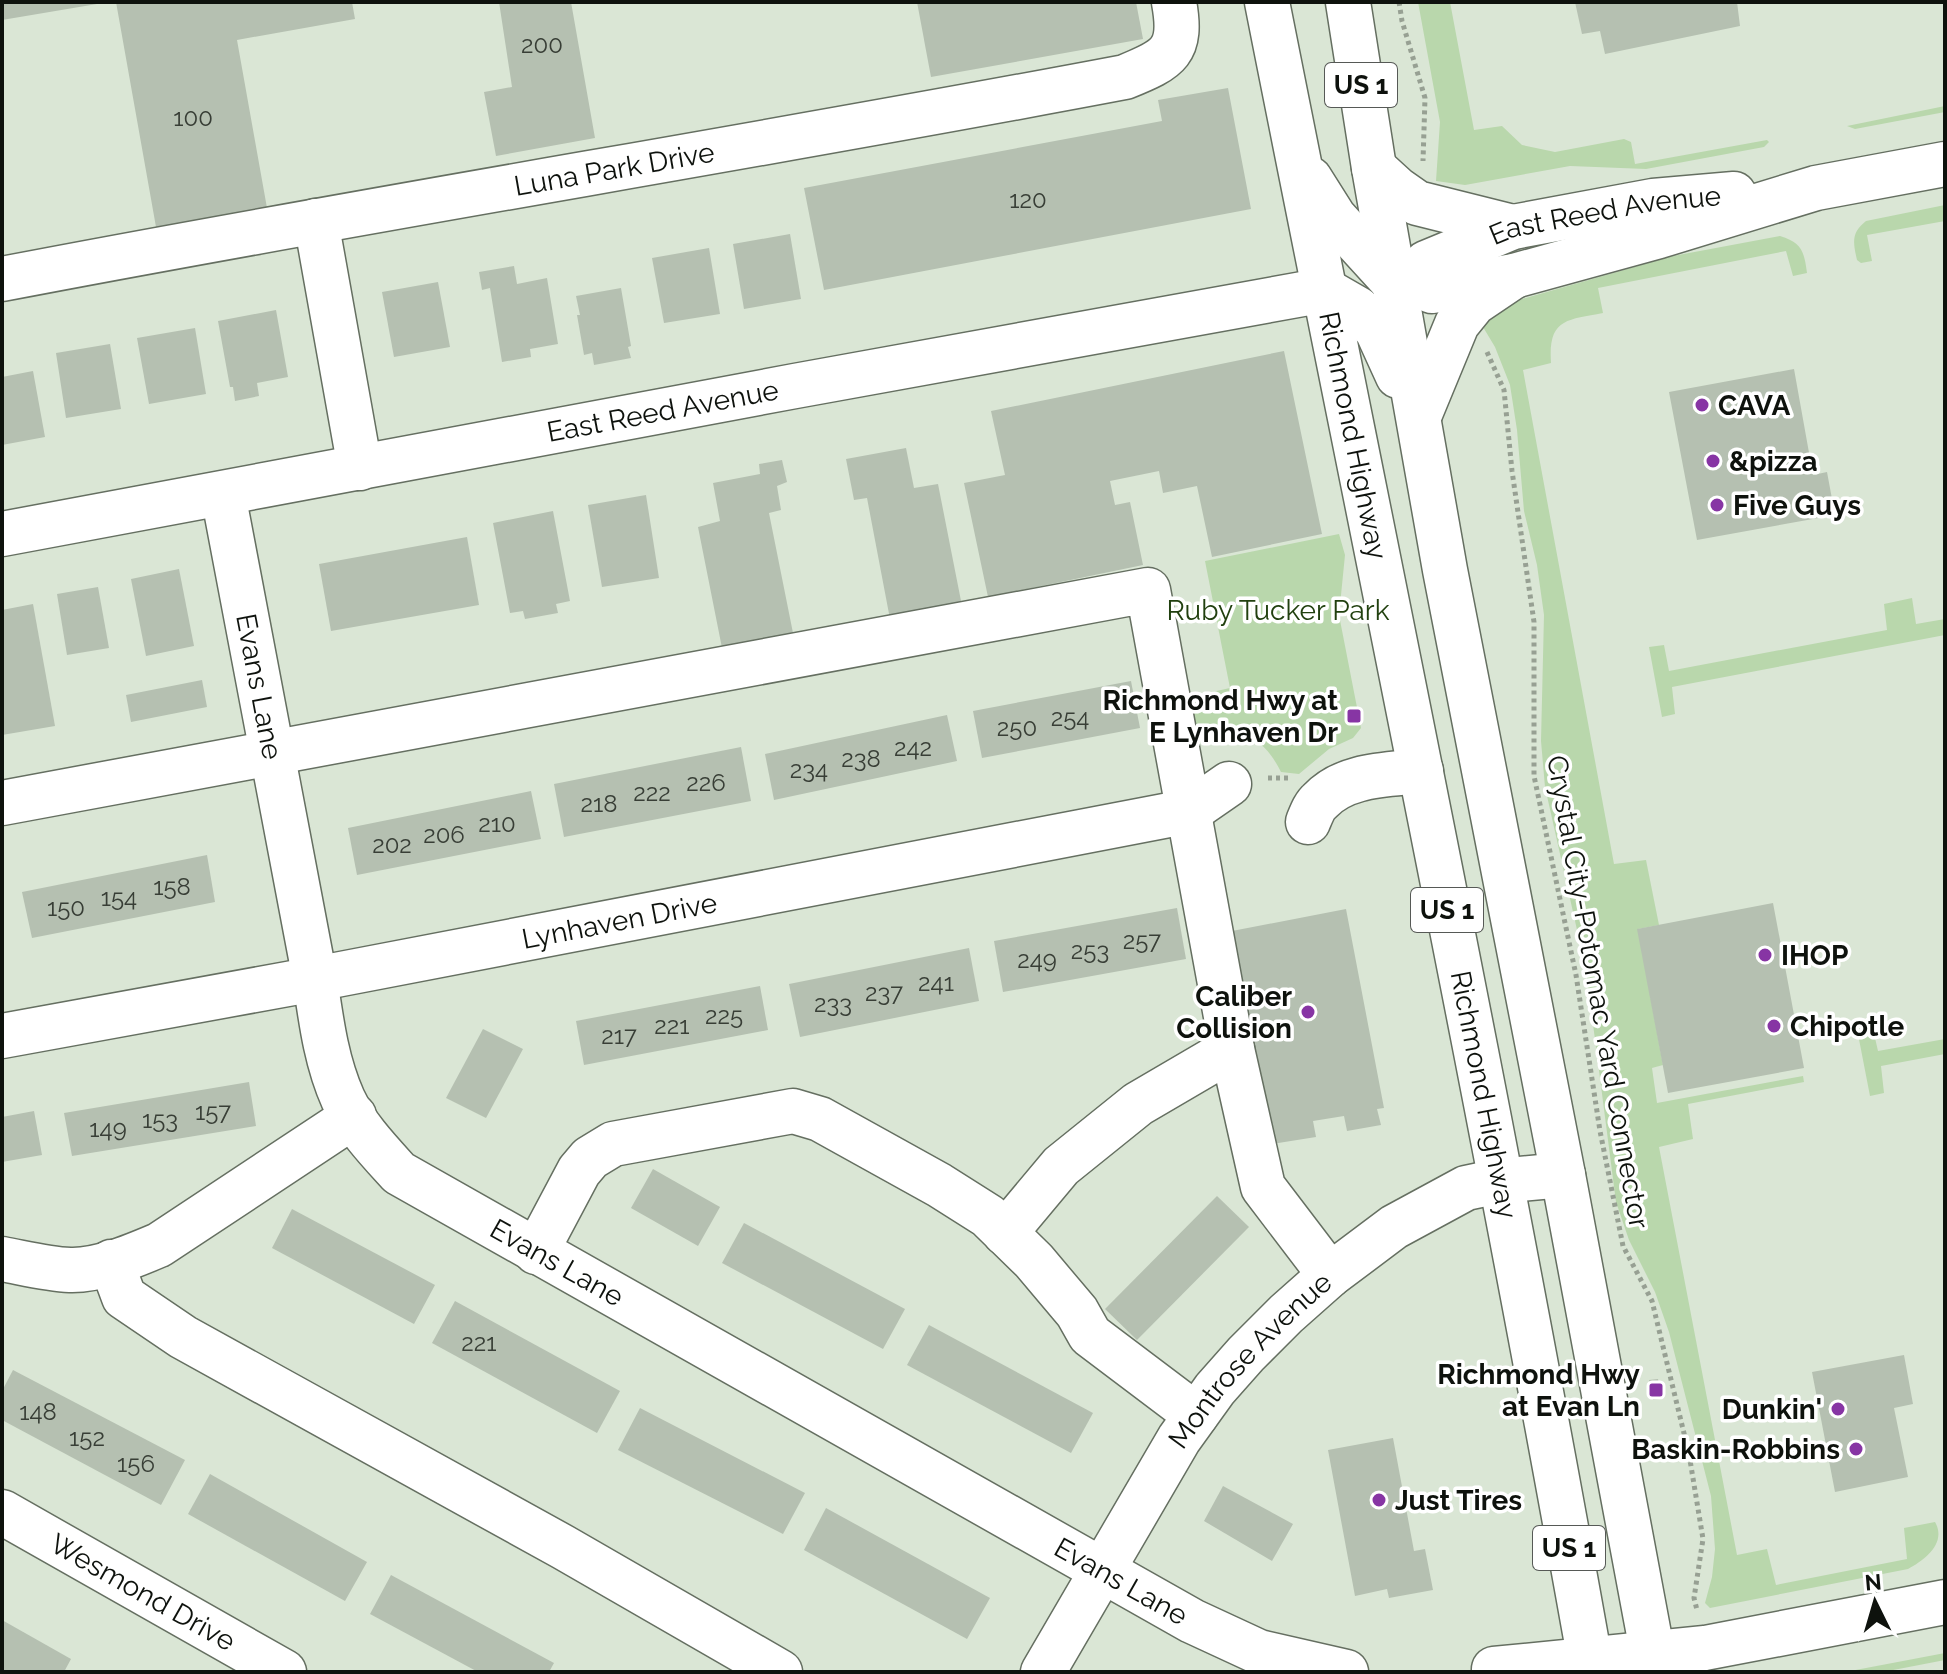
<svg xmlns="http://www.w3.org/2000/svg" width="1947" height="1674" viewBox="0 0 1947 1674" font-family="Raleway,sans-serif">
  <rect width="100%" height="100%" fill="#dae6d5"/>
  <g fill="#b9d7ac">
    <path d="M1418,2H1450L1474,130L1502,126L1522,145L1555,152L1624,139L1631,142L1635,164L1767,140L1769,142L1764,147L1646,169L1570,166L1465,185L1436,181L1440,122Z"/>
    <path d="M1945,106V112L1855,129L1847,126Z"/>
    <path d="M1945,205V221L1867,235L1872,261L1861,263L1857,260C1853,242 1851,233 1866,221Z"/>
    <path d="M1780,236C1802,243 1804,251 1807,273L1793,276L1786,251L1598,288L1603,313C1566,320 1548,319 1551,363L1523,370L1614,864L1646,860L1659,925L1638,929L1663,1065L1652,1068L1657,1103L1803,1076L1804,1082L1688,1104L1693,1139L1659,1147L1737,1555L1767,1549L1776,1585L1907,1559L1904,1528L1935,1522C1947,1543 1925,1560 1908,1569L1710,1608L1705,1603L1712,1577L1715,1549L1711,1496L1669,1332L1655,1292L1629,1240L1616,1202L1586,970L1545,787L1541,741L1544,615L1537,565L1524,511L1517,430L1510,385L1495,347L1480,322L1508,303L1673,256Z"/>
    <path d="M1339,534L1345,555L1339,615L1361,728L1353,738L1329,749L1299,774L1281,772C1259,728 1236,732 1193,743L1185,698L1230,688L1205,561Z"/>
    <path d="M1912,598L1916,624L1945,619V635L1672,687L1675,714L1662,717L1649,647L1664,645L1669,671L1887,630L1884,604Z"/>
    <path d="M1872,1025L1878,1051L1945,1039V1054L1881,1066L1884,1093L1870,1096L1857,1029Z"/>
    <path d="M1945,1653V1660L1883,1672H1845Z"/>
  </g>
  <g fill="#b5c0b1">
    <path d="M2,2H97V4L2,20Z"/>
    <path d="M116,2H352L355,19L237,40L267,208L156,227Z"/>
    <path d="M499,2H571L595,138L496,156L484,92L512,87Z"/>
    <path d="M917,2H1136L1143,39L931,77Z"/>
    <path d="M1575,2H1737L1740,26L1605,54L1600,31L1582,34Z"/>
    <path d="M1228,88L1251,209L824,290L804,188L1162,121L1158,100Z"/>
    <path d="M790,234L801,299L744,309L733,244Z"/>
    <path d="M709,248L720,314L664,323L652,258Z"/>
    <path d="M514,266L517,284L547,278L558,344L530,349L531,357L502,362L490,288L482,290L479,272Z"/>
    <path d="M438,282L450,347L394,357L382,292Z"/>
    <path d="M621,288L631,346L628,347L631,358L594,365L592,353L584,355L577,315H580L576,296Z"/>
    <path d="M276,310L288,377L257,383L259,396L235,401L233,387H230L218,321Z"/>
    <path d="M195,328L206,394L149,404L137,338Z"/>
    <path d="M110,344L121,409L66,418L56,353Z"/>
    <path d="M1284,351L1322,534L1212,557L1197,486L1163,493L1159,471L1110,481L1115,505L1130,502L1143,565L988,597L964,483L1005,475L991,411Z"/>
    <path d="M1794,369L1813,475L1827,472L1835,515L1697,540L1669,392Z"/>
    <path d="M33,371L45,437L2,445V377Z"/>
    <path d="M906,448L914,488L938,484L962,606L890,619L867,498L854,500L846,459Z"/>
    <path d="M782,460L787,482L777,486L781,510L769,513L793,633L722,648L698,527L720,521L713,483L760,474L759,464Z"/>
    <path d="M646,495L659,578L602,587L588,505Z"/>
    <path d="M553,511L570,601L556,604L558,613L525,619L523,611L510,613L493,523Z"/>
    <path d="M467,537L479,605L331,631L319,564Z"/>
    <path d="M179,569L194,646L146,656L131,579Z"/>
    <path d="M98,587L109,648L67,655L57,594Z"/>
    <path d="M33,604L55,726L2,735V610Z"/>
    <path d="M202,680L207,707L131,722L126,695Z"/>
    <path d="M1131,681L1140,728L982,758L973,711Z"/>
    <path d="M947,715L957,761L774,800L765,754Z"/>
    <path d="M741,747L751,801L564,837L554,784Z"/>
    <path d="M531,791L541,839L357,875L348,828Z"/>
    <path d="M207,855L215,902L32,938L22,892Z"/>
    <path d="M1773,903L1804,1068L1668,1093L1637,929Z"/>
    <path d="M1177,908L1186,959L1003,992L994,941Z"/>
    <path d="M1346,909L1384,1108L1377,1109L1381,1125L1347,1131L1344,1116L1313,1121L1316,1137L1272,1144L1232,931Z"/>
    <path d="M969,948L979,1001L800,1037L789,984Z"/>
    <path d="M760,986L768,1030L584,1065L576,1021Z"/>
    <path d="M483,1029L523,1049L486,1118L446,1098Z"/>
    <path d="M249,1082L256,1126L72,1156L64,1113Z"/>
    <path d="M34,1111L42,1155L2,1162V1117Z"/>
    <path d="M653,1169L720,1207L698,1246L631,1208Z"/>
    <path d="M1217,1196L1249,1227L1137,1340L1105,1309Z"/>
    <path d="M292,1209L435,1285L414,1324L272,1248Z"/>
    <path d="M744,1223L905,1309L883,1349L722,1263Z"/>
    <path d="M455,1301L620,1391L597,1433L432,1343Z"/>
    <path d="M929,1325L1093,1413L1071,1453L907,1365Z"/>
    <path d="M1904,1355L1913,1404L1894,1408L1908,1477L1835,1492L1812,1372Z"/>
    <path d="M13,1370L185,1460L161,1505L2,1420V1391Z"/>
    <path d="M1658,1379L1662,1399L1653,1400L1649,1380Z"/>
    <path d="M640,1408L805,1493L783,1534L618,1450Z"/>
    <path d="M1393,1438L1414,1551L1425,1549L1433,1590L1389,1598L1387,1589L1355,1596L1328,1450Z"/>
    <path d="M210,1474L367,1562L345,1601L188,1514Z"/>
    <path d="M1223,1486L1293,1524L1272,1561L1204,1521Z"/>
    <path d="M826,1508L990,1598L967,1639L804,1550Z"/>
    <path d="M391,1575L554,1663L549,1672H478L370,1614Z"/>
    <path d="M2,1620L71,1659L64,1672L2,1671Z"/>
  </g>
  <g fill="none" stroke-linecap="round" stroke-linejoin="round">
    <defs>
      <g id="minor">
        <path d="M316,221L360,468"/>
        <path id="s1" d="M2,279C376,207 751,148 1125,77C1169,59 1183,52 1174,2"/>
        <path d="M1409,282L1432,291L1514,276L1659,236L1816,188L1945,164"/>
        <path id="s2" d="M1396,285L1409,282L1426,263L1513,227L1653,201L1734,194"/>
        <path id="s3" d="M223,494L315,979C321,1020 326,1061 343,1099C356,1127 379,1151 399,1173L1192,1621L1259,1652L1346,1672"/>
        <path id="s4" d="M2,534L795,386L1325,290"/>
        <path d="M2,803L1148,590L1232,1049L1263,1187L1330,1275"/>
        <path d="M1308,822C1311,815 1314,806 1320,801C1345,774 1387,775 1421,771"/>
        <path id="s5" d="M2,1036L315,979L1190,811L1229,784"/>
        <path d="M1005,1233L1061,1166L1138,1104L1232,1049"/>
        <path d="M536,1252L579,1171L590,1158L613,1144L793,1111L820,1119L939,1185L988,1216L1034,1261L1077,1312L1090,1335L1196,1415"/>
        <path d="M2,1259C24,1263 47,1269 70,1270C98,1271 133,1256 159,1245L354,1116"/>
        <path d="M111,1262L124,1297L183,1337L563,1547L780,1672"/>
        <path id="s6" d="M2,1512L284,1672"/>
        <path d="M1494,1669L1705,1648L1945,1602"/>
        <path id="s7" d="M1043,1672L1179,1439L1215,1389L1246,1354L1286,1314L1330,1275L1394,1227L1466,1188L1499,1181L1563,1175"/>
      </g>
      <g id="highway">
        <path id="s8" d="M1267,2C1377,558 1493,1114 1592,1672"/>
        <path d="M1348,2L1374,168L1445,570L1563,1175L1656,1672"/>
        <path d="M1374,168L1397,189L1417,203L1513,227"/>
        <path d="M1310,179L1334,217L1396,285"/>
        <path d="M1325,290L1358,309L1377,330L1398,376"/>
        <path d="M1419,416L1457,324L1474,303L1514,276"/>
      </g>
    </defs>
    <use href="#minor" stroke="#656f61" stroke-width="47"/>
    <use href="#highway" stroke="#656f61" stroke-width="47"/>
    <g stroke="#97a093" stroke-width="5" stroke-dasharray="4 4" stroke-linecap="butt">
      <path d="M1399,2L1402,21L1425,98L1423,161"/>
      <path d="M1487,352L1504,390L1512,471L1534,622V776L1576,975L1600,1131L1623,1246L1652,1301L1689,1454L1703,1539L1694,1598L1697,1610"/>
      <path d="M1268,778H1289"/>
    </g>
    <use href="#minor" stroke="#fff" stroke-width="44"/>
    <use href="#highway" stroke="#fff" stroke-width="44"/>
  </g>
  <g fill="#8735a4" stroke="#fff" stroke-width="3">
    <circle cx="1702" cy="405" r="8"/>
    <circle cx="1713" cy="461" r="8"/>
    <circle cx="1717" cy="505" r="8"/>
    <rect x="1346" y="708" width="16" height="16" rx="4"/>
    <circle cx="1765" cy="955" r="8"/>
    <circle cx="1308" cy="1012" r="8"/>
    <circle cx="1774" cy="1026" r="8"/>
    <rect x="1648" y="1382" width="16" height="16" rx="4"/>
    <circle cx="1838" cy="1409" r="8"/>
    <circle cx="1856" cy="1449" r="8"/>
    <circle cx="1379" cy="1500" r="8"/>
  </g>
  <g text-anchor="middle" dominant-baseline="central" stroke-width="7" stroke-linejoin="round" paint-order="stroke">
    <g font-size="24" fill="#383e36">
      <text x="542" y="44">200</text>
      <text x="193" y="117">100</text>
      <text x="1028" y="199">120</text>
      <text x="1070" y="717">254</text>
      <text x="1017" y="727">250</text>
      <text x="913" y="747">242</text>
      <text x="861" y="758">238</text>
      <text x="809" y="769">234</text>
      <text x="706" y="782">226</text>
      <text x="652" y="792">222</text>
      <text x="599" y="803">218</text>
      <text x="497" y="823">210</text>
      <text x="444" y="834">206</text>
      <text x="392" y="844">202</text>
      <text x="172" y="886">158</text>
      <text x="119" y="897">154</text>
      <text x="66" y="907">150</text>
      <text x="1142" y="940">257</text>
      <text x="1090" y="950">253</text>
      <text x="1037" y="959">249</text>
      <text x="936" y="982">241</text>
      <text x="884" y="992">237</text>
      <text x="833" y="1003">233</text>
      <text x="724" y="1015">225</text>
      <text x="672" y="1025">221</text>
      <text x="619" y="1035">217</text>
      <text x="213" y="1111">157</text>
      <text x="160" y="1119">153</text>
      <text x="108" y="1128">149</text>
      <text x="479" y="1342">221</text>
      <text x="38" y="1411">148</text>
      <text x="87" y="1437">152</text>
      <text x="136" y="1463">156</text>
    </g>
    <g fill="#fff" stroke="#565956" stroke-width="2">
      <rect x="1325" y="63" width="72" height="44" rx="6"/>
      <rect x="1411" y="888" width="72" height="44" rx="6"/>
      <rect x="1533" y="1526" width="72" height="44" rx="6"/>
    </g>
    <g font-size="26" font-weight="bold" fill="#0e120d">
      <text x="1361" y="85">US 1</text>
      <text x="1447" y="910">US 1</text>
      <text x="1569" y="1548">US 1</text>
    </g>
    <g font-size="28" fill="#0e120d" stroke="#fff">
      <text stroke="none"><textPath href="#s1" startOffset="622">Luna Park Drive</textPath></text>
      <text stroke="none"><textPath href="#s2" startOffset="226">East Reed Avenue</textPath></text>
      <text stroke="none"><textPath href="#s4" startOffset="672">East Reed Avenue</textPath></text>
      <text stroke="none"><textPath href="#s8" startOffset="442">Richmond Highway</textPath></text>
      <text stroke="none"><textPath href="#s3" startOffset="196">Evans Lane</textPath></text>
      <text stroke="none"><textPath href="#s5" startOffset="628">Lynhaven Drive</textPath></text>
      <text transform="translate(1598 992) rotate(80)">Crystal City-Potomac Yard Connector</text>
      <text stroke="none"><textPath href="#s8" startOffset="1114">Richmond Highway</textPath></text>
      <text stroke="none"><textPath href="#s3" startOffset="892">Evans Lane</textPath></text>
      <text stroke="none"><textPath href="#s7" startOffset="376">Montrose Avenue</textPath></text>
      <text stroke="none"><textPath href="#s3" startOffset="1540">Evans Lane</textPath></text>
      <text stroke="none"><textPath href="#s6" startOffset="162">Wesmond Drive</textPath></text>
    </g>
    <g font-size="28" font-weight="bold" fill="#0e120d" stroke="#fff" text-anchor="start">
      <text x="1718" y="405">CAVA</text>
      <text x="1729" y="461">&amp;pizza</text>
      <text x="1733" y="505">Five Guys</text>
      <text x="1338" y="700" text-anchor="end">Richmond Hwy at<tspan x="1338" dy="32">E Lynhaven Dr</tspan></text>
      <text x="1781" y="955">IHOP</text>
      <text x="1292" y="996" text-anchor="end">Caliber<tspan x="1292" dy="32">Collision</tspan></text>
      <text x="1790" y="1026">Chipotle</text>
      <text x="1640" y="1374" text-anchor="end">Richmond Hwy<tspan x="1640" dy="32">at Evan Ln</tspan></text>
      <text x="1822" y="1409" text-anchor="end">Dunkin'</text>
      <text x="1840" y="1449" text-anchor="end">Baskin-Robbins</text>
      <text x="1395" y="1500">Just Tires</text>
    </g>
    <g font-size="28" fill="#21400f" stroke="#fff">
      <text x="1278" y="610">Ruby Tucker Park</text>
    </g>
  </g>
  <rect width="1947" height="1674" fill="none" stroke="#0e120d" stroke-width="8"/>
  <g transform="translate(1875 1602) rotate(355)" stroke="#ffffff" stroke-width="6" paint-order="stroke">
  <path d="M0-6L14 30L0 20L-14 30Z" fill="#0e120d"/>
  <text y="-12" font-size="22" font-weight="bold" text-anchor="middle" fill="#0e120d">N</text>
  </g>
</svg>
